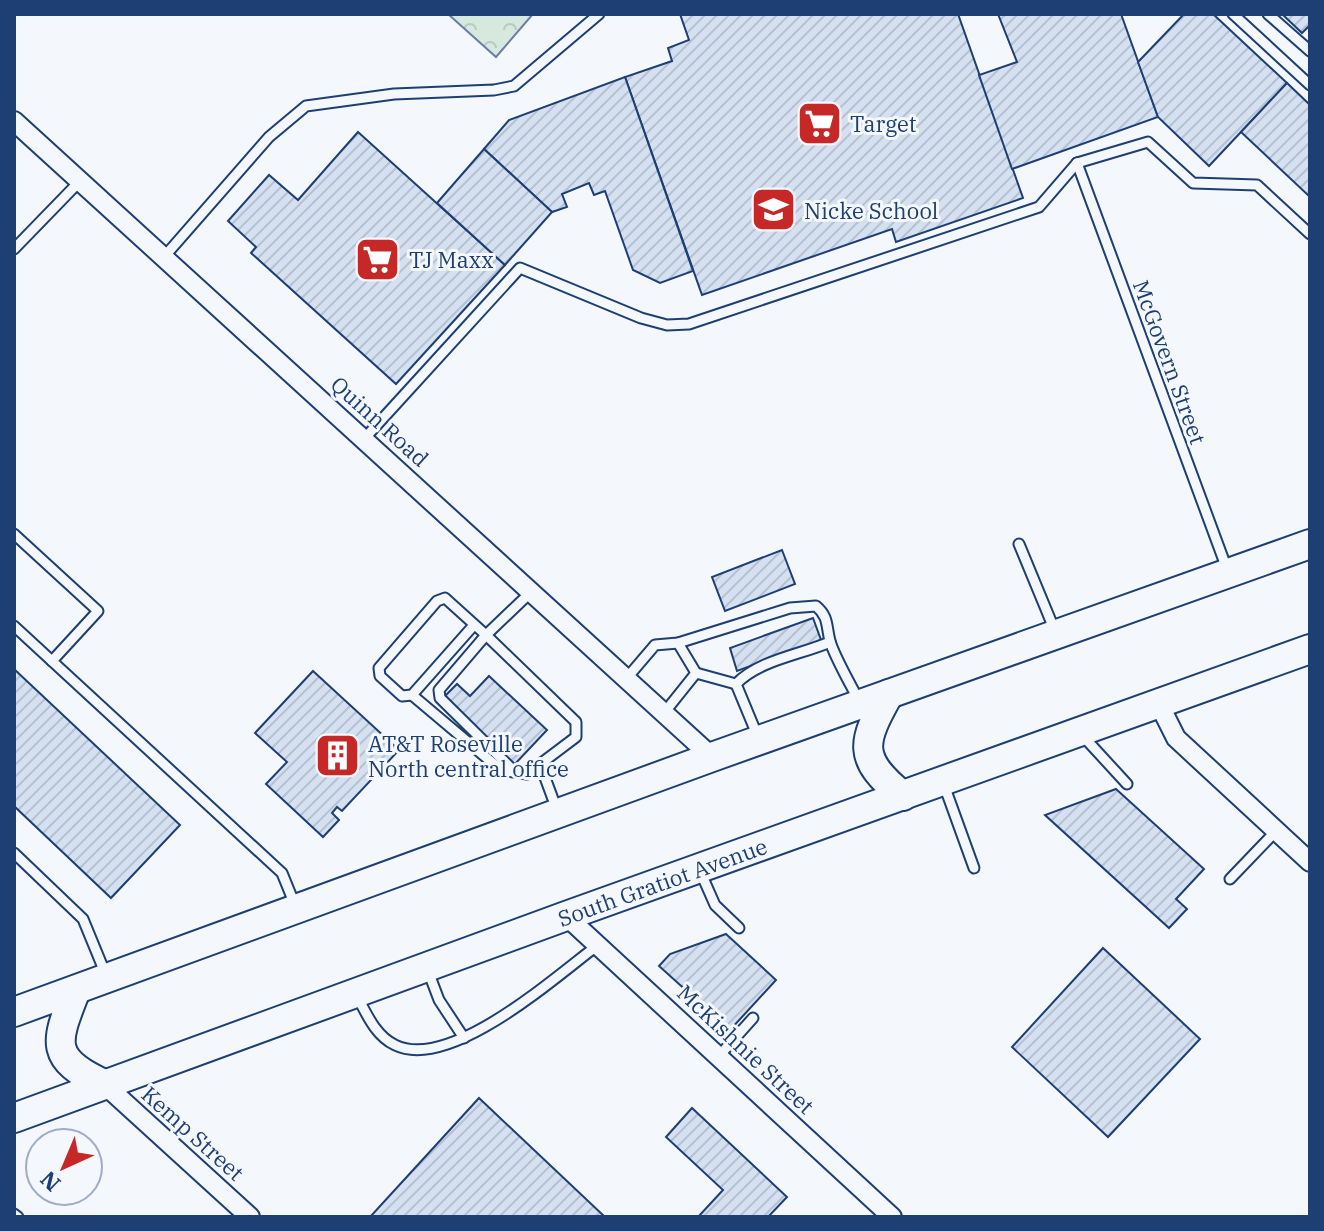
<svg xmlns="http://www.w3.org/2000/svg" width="1324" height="1231" viewBox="0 0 1324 1231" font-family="'IBM Plex Serif',serif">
  <defs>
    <pattern id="forest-crowns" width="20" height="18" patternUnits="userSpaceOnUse" patternTransform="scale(2)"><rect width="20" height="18" fill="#d7e8df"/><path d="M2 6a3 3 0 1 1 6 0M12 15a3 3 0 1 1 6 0" fill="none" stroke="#b8c8c3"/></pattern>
    <pattern id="building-hatch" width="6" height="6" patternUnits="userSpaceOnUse" patternTransform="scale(2)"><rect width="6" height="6" fill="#d5e0f0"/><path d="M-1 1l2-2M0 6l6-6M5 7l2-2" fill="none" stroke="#b6c1d1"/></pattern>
  </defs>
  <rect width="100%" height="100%" fill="#f4f7fb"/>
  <path fill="url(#forest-crowns)" stroke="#687fa3" stroke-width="2" d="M448,14H533L496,57Z"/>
  <g fill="url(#building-hatch)" stroke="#1d3f73" stroke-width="2">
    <path d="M680,14H958L1023,198L896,242L892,229L702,295L625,77L672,61L668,48L689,40Z"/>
    <path d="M998,14H1121L1158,117L1012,169L979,75L1017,62Z"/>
    <path d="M1184,14H1213L1287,83L1209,166L1158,117L1138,62Z"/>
    <path d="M1282,14H1310V25L1302,33Z"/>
    <path d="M625,77L693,271L660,283L633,270L605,191L594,195L589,183L562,194L567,207L552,212L484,149L509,120Z"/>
    <path d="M1287,83L1310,105V197L1241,132Z"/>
    <path d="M358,132L505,265L396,384L251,253L256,247L228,221L269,175L298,200Z"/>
    <path d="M484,149L552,212L505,265L437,203Z"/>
    <path d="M782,550L795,584L725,611L712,577Z"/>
    <path d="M813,618L821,640L737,671L730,648Z"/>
    <path d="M14,669L180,825L111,898L14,806Z"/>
    <path d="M313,671L399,750L342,811L337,807L332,813L339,820L323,837L266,784L287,762L255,733Z"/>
    <path d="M489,676L547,730L514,765L443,698L457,684L470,696Z"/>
    <path d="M1116,789L1204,869L1176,899L1187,909L1169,928L1045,815Z"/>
    <path d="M726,934L776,980L730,1030L659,966L670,954Z"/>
    <path d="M1103,948L1200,1039L1108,1137L1012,1047Z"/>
    <path d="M479,1098L605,1217H370Z"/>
    <path d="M692,1108L787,1197L768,1217H698L723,1190L666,1137Z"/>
  </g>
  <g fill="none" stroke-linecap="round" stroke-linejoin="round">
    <defs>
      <g id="lane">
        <path d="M1233,14L1310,85"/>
        <path d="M1268,14L1310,51"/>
        <path d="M1077,163L1227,569"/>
        <path d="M1077,163L1148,142L1193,183L1257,185L1310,234"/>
        <path d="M14,249L80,181"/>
        <path d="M164,257L269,137L306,106L394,94L494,90L514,86L599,14"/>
        <path d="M364,439L520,268L641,318L667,325L689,324L1039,207L1077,163"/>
        <path d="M14,534L98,611L52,661"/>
        <path d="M1019,544L1055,631"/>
        <path d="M474,625L412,695L402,696L380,676L379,668L437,601L445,598L486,635L531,592"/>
        <path d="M14,626L282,873L295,905"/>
        <path d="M678,643L696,673"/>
        <path d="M626,679L655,645L678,643L790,608L816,606C829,617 826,626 830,641C834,656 851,685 859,701"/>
        <path d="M412,695L501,770L527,774L576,737V722L486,635L439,690L440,698L515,772"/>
        <path d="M664,713L696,673L736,684"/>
        <path d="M1082,735L1127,784"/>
        <path d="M758,737L736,684C759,660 800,655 830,642"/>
        <path d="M540,764L557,810"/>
        <path d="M944,785L974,868"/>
        <path d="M14,853L83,919L106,975"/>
        <path d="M700,871L715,905L739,928"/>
        <path d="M1230,879L1276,831"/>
        <path d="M428,971L439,1000L464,1038"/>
        <path d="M358,998C367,1015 376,1036 395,1045C450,1072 555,977 598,945"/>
        <path d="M719,1056L753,1018"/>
        <path d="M14,1214L18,1217"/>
      </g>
      <g id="street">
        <path d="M14,121L712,757"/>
        <path d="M1159,704L1176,738L1310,862"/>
        <path d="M566,916L892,1217"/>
        <path d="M104,1084L250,1217"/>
      </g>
      <g id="primary">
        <path d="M889,694C862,742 856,758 903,796"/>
        <path d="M76,990C56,1041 47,1058 104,1084"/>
        <path d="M14,1012L712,757L1310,544"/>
        <path id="s1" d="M14,1118L566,916L1310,649"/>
      </g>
    </defs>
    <use href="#lane" stroke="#1d3f73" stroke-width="13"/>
    <use href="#street" stroke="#1d3f73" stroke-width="22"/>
    <use href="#primary" stroke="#1d3f73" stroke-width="32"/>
    <use href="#lane" stroke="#f4f7fb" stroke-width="9"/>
    <use href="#street" stroke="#f4f7fb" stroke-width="18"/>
    <use href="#primary" stroke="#f4f7fb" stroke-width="28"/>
  </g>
  <defs>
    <symbol id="supermarket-square" viewBox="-11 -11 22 22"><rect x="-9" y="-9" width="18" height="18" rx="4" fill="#c62828" stroke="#f4f7fb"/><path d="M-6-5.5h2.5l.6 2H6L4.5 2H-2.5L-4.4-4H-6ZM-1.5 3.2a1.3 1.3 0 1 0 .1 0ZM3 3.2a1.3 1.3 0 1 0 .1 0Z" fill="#fff"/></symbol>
    <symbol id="school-square" viewBox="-11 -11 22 22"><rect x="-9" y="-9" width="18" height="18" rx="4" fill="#c62828" stroke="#f4f7fb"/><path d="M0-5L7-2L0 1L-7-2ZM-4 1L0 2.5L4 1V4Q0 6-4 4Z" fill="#fff"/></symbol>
    <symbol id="building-square" viewBox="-11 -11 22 22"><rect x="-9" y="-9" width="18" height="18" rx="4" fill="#c62828" stroke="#f4f7fb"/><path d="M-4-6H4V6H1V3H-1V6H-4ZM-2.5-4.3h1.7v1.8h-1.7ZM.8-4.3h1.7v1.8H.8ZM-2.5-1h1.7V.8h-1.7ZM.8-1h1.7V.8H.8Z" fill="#fff"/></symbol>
  </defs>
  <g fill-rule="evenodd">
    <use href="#supermarket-square" x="794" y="98" width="51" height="51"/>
    <use href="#school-square" x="748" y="184" width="51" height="51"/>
    <use href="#supermarket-square" x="352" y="234" width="51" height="51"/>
    <use href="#building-square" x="312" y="730" width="51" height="51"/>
  </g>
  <g text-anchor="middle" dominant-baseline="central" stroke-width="6" stroke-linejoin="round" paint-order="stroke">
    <g font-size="22" fill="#1d3f73" stroke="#f4f7fb" text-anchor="start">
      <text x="850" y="123">Target</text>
      <text x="804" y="210">Nicke School</text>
      <text x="409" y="259">TJ Maxx</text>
      <text x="368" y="743">AT&amp;T Roseville<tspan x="368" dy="25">North central office</tspan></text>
    </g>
    <g font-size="22" fill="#1d3f73" stroke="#f4f7fb">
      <text transform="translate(1170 362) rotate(70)">McGovern Street</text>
      <text transform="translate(380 421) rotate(42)">Quinn Road</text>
      <text stroke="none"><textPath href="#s1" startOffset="690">South Gratiot Avenue</textPath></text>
      <text transform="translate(746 1049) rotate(43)">McKishnie Street</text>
      <text transform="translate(193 1133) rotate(42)">Kemp Street</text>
    </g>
  </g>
  <rect width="1324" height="1231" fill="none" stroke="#1d3f73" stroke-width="32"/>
  <g transform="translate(64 1167) rotate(224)"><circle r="38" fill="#f4f7fb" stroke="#9eadc5" stroke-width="2"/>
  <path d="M0-6L14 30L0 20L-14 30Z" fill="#c62828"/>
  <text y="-12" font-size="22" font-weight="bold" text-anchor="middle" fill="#1d3f73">N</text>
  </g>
</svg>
